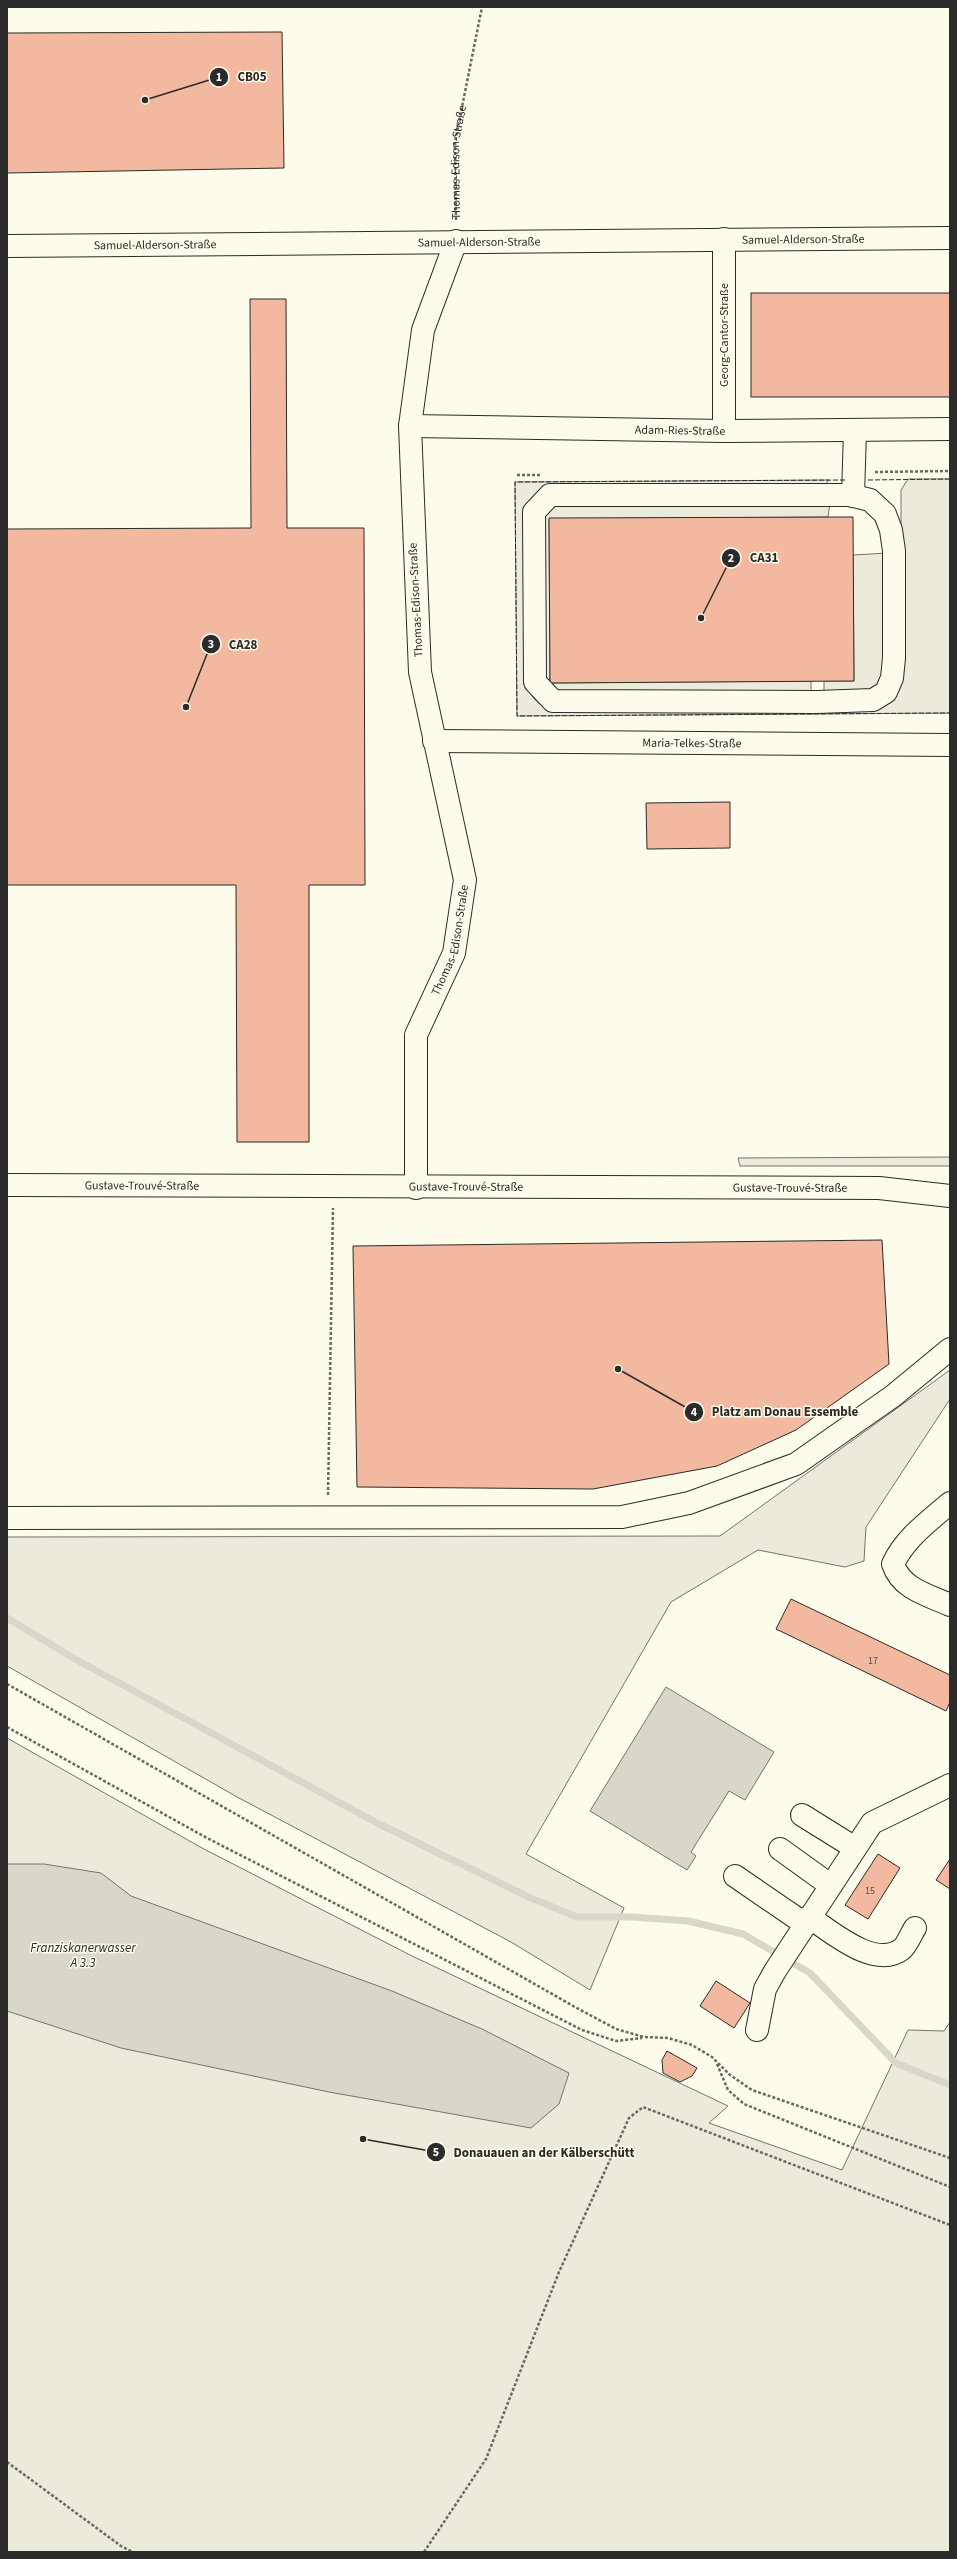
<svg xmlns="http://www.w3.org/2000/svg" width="957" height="2559" viewBox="0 0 957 2559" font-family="'Source Sans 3',sans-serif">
  <rect width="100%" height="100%" fill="#fdfbea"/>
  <g fill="#ecebdb" stroke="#74746e">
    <path d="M908,479H950V713L517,716L515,482L829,480L826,484L537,493L525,683C532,700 541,708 559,712L879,707C892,703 897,697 901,684V490Z"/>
    <path d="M830,503L828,517L549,519L550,683L811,681V697L558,694L545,684L544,515L549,509L561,504Z"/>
    <path d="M888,553L883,680L875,690L824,695V681H854L853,555Z"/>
    <path d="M950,1157V1166H740L738,1158Z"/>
    <path d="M950,1370V1399L866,1527L864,1561L845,1567L758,1550L671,1602L526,1854L624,1908L590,1990L511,1942L239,1798L7,1666V1537L720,1536Z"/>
    <path d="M7,1738L202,1848L410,1955L728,2106L709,2123L842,2170L908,2030L944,2031L950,2022V2552H7Z"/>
  </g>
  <g fill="#d8d7c9" stroke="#74746e">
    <path d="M666,1687L774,1752L745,1800L729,1791L691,1852L696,1856L687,1870L590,1811Z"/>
    <path d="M7,1864H44L101,1873L131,1896L392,1991L482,2029L569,2073L559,2104L531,2128L329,2092L121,2048L7,2011Z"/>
  </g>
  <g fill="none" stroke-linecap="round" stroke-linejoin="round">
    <path stroke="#d8d7c9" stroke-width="7" d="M7,1618L75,1659L379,1824L531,1898L577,1917H632L688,1921L743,1934L810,1973L896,2063L950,2085"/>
  </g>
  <g fill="#f2b8a0" stroke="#2b2b2b">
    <path d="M282,32L284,168L7,173V33Z"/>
    <rect x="751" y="293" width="199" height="104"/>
    <path d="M250,299H286L287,528H364L365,885H309V1142H237L236,885H7V529L251,528Z"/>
    <path d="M853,517L854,681L550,683L549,518Z"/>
    <path d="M730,802V848L647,849L646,803Z"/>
    <path d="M882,1240L889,1364L796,1430L717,1466L593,1489L357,1487L353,1246Z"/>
    <path d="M791,1599L950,1675V1702L946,1711L776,1629Z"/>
    <path d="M878,1854L900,1868L868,1919L845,1905Z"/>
    <path d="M950,1859V1889L936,1880Z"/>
    <path d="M716,1981L750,2003L734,2028L700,2006Z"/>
    <path d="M667,2051L697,2068L692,2076L680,2082L663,2073L662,2060Z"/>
  </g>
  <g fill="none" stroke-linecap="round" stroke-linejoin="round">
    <defs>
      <g id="minor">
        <path d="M724,239V431"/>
        <path id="s2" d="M7,246L950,238"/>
        <path id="s3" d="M410,426L724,431L950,429"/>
        <path d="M550,495H850L870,500L885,514L891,530L894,551V658L892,678L886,692L873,700L817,702L553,701L535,682L534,512Z"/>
        <path d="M853,496L855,430"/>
        <path id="s4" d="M434,741L950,745"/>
        <path id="s5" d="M7,1185L879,1188L950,1196"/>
        <path id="s6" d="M416,1188V1035L454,953L465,880L420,672L410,426L423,330L456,241"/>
        <path d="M950,1503C929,1521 905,1538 893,1564C901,1589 928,1595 950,1605"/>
        <path d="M7,1518L622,1517L689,1503L796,1464L893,1396L950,1349"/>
        <path d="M802,1815L855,1848"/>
        <path d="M780,1849L830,1885"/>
        <path d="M735,1876L805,1924"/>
        <path d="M809,1917C832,1932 875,1970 902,1949C907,1945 911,1934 915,1928"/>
        <path d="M757,2030L765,1989L775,1971L872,1823L950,1785"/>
      </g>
    </defs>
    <use href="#minor" stroke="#2b2b2b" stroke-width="24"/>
    <g stroke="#6a6964" stroke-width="2.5" stroke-dasharray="3 2" stroke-linecap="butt">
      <path id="s1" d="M456,220L455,142L482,7"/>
      <path d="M875,472L950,471"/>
      <path d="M517,475H540"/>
      <path d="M328,1495L333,1208"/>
      <path d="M7,1684L575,2007L616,2029L644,2037L668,2038L692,2045L712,2057L730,2075L752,2090L950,2158"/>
      <path d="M7,1727L207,1838L582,2030L616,2041L642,2038"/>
      <path d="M717,2064L728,2090L744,2104L950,2187"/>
      <path d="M7,2462L121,2546L133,2552"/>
      <path d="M424,2552L486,2459L559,2272L629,2118L643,2107L950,2225"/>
    </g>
    <use href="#minor" stroke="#fdfbea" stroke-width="22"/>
    <g stroke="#2b2b2b" stroke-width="1" stroke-dasharray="5 2" stroke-linecap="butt">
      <path d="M845,480L515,482L517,716L950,713"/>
      <path d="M868,480L950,479"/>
    </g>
  </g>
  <g text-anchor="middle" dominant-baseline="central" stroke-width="3" stroke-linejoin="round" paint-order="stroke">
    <g font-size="10" fill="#5d4e48">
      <text x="873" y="1661">17</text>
      <text x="870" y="1891">15</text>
    </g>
    <g font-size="12" fill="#2b2b2b" stroke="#fdfbea">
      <text stroke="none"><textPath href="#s1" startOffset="58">Thomas-Edison-Straße</textPath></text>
      <text stroke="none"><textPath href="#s2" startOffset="796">Samuel-Alderson-Straße</textPath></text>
      <text stroke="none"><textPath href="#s2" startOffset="472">Samuel-Alderson-Straße</textPath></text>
      <text stroke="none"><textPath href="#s2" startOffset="148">Samuel-Alderson-Straße</textPath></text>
      <text transform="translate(724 335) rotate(-90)">Georg-Cantor-Straße</text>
      <text stroke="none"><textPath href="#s3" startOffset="270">Adam-Ries-Straße</textPath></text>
      <text transform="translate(416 600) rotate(-93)">Thomas-Edison-Straße</text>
      <text stroke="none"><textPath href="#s4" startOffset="258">Maria-Telkes-Straße</textPath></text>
      <text stroke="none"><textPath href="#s6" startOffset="255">Thomas-Edison-Straße</textPath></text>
      <text stroke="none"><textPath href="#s5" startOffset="135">Gustave-Trouvé-Straße</textPath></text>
      <text stroke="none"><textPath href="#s5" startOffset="459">Gustave-Trouvé-Straße</textPath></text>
      <text stroke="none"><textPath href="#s5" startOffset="783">Gustave-Trouvé-Straße</textPath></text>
    </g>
    <g font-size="13" font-style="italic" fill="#2b2b2b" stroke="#fdfbea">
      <text x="83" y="1948">Franziskanerwasser<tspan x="83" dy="15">A 3.3</tspan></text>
    </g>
  </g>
  <path fill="none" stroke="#2b2b2b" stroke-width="1.5" d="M145 100L219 77M701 618L731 558M186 707L211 644M618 1369L694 1412M363 2139L436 2152"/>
  <g fill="#2b2b2b" stroke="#fdfbea" stroke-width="1.5">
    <circle cx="145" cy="100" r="4"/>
    <circle cx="701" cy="618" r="4"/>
    <circle cx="186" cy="707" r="4"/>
    <circle cx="618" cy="1369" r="4"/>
    <circle cx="363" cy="2139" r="4"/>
    <circle cx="219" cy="77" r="10"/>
    <circle cx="731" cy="558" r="10"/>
    <circle cx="211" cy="644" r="10"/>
    <circle cx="694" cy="1412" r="10"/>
    <circle cx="436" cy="2152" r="10"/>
  </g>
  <g font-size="12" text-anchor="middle" font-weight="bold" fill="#fff">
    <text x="219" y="81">1</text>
    <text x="731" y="562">2</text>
    <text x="211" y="648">3</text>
    <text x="694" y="1416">4</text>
    <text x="436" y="2156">5</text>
  </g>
  <g font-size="13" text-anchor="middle" font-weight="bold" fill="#2b2b2b" stroke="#fdfbea" stroke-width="3" stroke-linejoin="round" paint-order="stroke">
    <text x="252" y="81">CB05</text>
    <text x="764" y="562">CA31</text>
    <text x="243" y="649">CA28</text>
    <text x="785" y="1416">Platz am Donau Essemble</text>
    <text x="544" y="2157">Donauauen an der Kälberschütt</text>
  </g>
  <rect width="957" height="2559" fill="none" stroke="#2b2b2b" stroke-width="16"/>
</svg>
